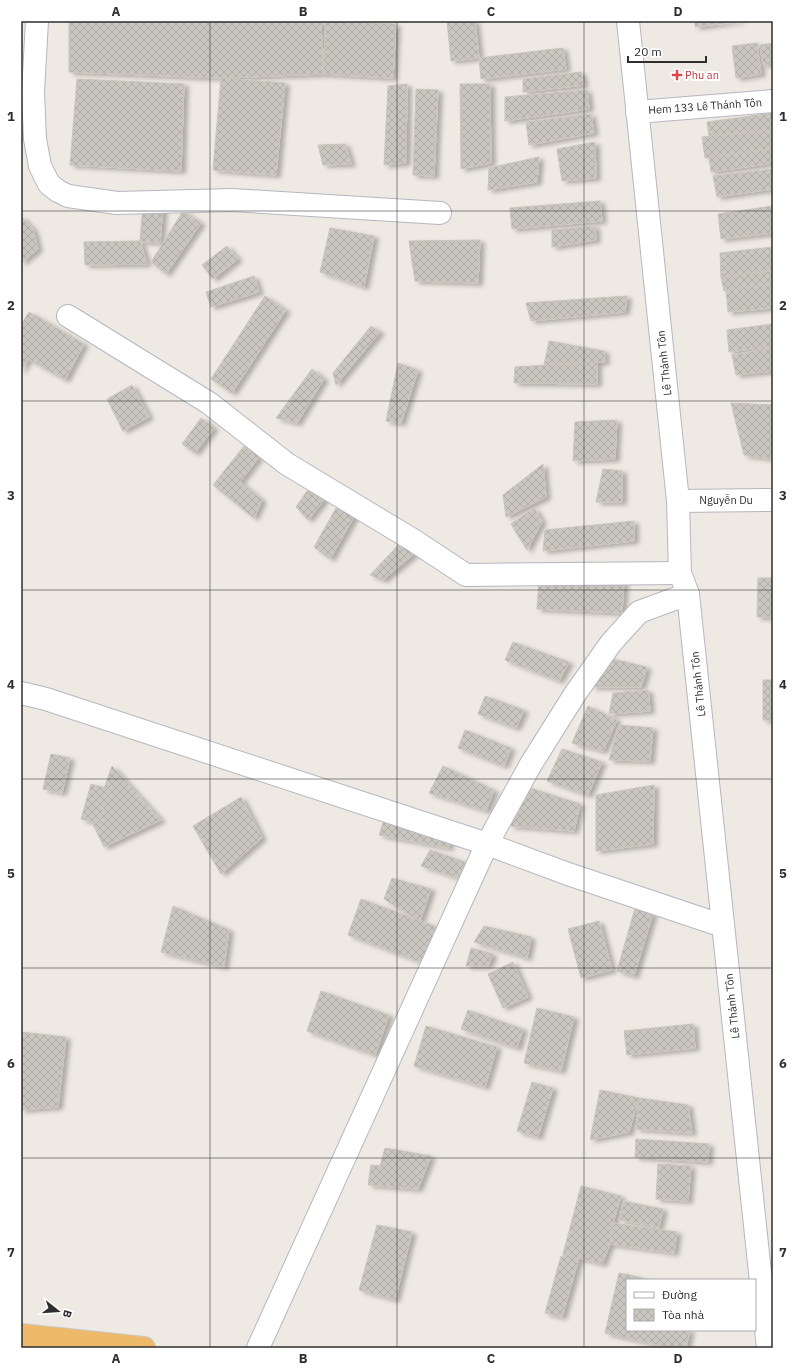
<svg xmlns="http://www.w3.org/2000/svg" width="794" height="1369" viewBox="0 0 794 1369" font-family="'IBM Plex Sans',sans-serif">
  <defs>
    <pattern id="building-cross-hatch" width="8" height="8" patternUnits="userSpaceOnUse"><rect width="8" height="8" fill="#cac7c0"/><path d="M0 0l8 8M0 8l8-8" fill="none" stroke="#aeaba5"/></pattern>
    <filter id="shadow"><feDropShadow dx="4.5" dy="2.5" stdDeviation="2" flood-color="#0004"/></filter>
  </defs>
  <rect width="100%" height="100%" fill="#eee9e2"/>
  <g fill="url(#building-cross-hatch)" stroke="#cac5bb" filter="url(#shadow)">
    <path d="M69,21H321L323,74L221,78L69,72Z"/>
    <path d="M326,21L396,24L393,78L323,74Z"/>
    <path d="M447,21H475L479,58L451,61Z"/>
    <path d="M695,21H741L695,27Z"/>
    <path d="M757,43L761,74L736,78L732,46Z"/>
    <path d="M773,43V63L763,65L760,45Z"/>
    <path d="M563,48L566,69L481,79L479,58Z"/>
    <path d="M581,72L584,85L523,92V79Z"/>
    <path d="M221,78L285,83L276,175L213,170Z"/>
    <path d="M77,79L184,84L181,171L70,165Z"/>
    <path d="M407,84L406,163L384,165L388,86Z"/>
    <path d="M460,84H490L491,163L461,169Z"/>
    <path d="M416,89L438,90L434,176L413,175Z"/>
    <path d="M587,90L589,109L505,121V97Z"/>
    <path d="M773,113V130L709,136L707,122Z"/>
    <path d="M591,114L594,133L529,145L526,122Z"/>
    <path d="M773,130V148L705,158L702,137Z"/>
    <path d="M595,142L596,178L562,181L557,149Z"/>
    <path d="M345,144L351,164L323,165L318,145Z"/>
    <path d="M773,149V163L711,172L709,157Z"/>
    <path d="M539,157L537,182L488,190L489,168Z"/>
    <path d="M773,169V189L717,197L713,176Z"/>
    <path d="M600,201L602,221L512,229L510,208Z"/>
    <path d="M143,204L163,206L160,243L140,241Z"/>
    <path d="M773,206V233L721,239L718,214Z"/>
    <path d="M183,211L201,223L166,274L151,262Z"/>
    <path d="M21,216L33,229L38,249L21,263Z"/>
    <path d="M595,226L596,240L552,247V230Z"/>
    <path d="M330,228L374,236L364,287L320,272Z"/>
    <path d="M480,240L478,283L415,281L409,241Z"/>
    <path d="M140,241L147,264L85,265L84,242Z"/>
    <path d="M227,246L238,259L213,279L202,265Z"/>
    <path d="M773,247V270L721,277L720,253Z"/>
    <path d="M773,271V284L724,291L721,277Z"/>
    <path d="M254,276L259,292L211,307L206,292Z"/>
    <path d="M773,284V308L728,312L726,290Z"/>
    <path d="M265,296L286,310L232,393L211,379Z"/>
    <path d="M627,296L625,312L531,321L526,303Z"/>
    <path d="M29,312L84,344L65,380L28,359L21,371V325Z"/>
    <path d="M773,324V346L729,352L727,330Z"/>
    <path d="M371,326L380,332L336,385L333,373Z"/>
    <path d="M549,341L604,351L605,362L544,365Z"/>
    <path d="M773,348V371L736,375L732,355Z"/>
    <path d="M597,362V384L514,383L515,367Z"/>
    <path d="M398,363L418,370L401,423L386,421Z"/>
    <path d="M312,369L324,379L297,423L276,418Z"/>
    <path d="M132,385L149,417L123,431L107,399Z"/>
    <path d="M731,403L773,405V459L744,455Z"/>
    <path d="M201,418L214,428L195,453L182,444Z"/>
    <path d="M617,420L615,459L573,461L575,422Z"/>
    <path d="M244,446L259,457L240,482L262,500L254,518L213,485Z"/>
    <path d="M543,464L546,497L506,517L503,495Z"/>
    <path d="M603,469L622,471V502H596Z"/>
    <path d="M307,491L325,499L308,520L296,507Z"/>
    <path d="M336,508L355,515L330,559L314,547Z"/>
    <path d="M534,508L542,521L527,550L511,524Z"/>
    <path d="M634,521V541L543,551L545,530Z"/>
    <path d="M405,538L414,554L383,580L370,575Z"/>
    <path d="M539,577L624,581L622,613L537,609Z"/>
    <path d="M758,578H773V617H757Z"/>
    <path d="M513,642L569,662L559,681L505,660Z"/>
    <path d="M608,658L647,667L641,687H591Z"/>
    <rect x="763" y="680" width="10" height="40"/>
    <path d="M648,690L650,711L609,714L613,693Z"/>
    <path d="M485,696L524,710L516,728L478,714Z"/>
    <path d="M588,706L617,720L603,751L572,743Z"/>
    <path d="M619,725L653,728L650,761L609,760Z"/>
    <path d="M465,730L511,748L504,766L458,748Z"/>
    <path d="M562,749L602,762L588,795L547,781Z"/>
    <path d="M51,754L70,758L62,793L43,789Z"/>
    <path d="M112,766L161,820L104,847L92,822Z"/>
    <path d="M443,766L494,790L486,811L429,793Z"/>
    <path d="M91,784L109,789L99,824L81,819Z"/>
    <path d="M654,785L653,844L596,851V795Z"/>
    <path d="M527,787L580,804L574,831L510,826Z"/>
    <path d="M241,797L262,838L221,874L193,826Z"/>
    <path d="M385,817L449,838V848L379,835Z"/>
    <path d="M430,850L465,862L458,878L421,866Z"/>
    <path d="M392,878L431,889L420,921L384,899Z"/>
    <path d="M361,899L437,927L423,963L348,935Z"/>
    <path d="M173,906L229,930L224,967L161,952Z"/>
    <path d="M635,908L653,913L634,976L617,971Z"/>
    <path d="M599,921L612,970L581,978L568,929Z"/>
    <path d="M484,926L531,937L527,958L474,942Z"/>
    <path d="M471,948L493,954L488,966H466Z"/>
    <path d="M513,962L528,997L503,1008L488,974Z"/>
    <path d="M321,991L389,1015L375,1055L307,1031Z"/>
    <path d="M537,1008L574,1017L561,1071L524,1063Z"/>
    <path d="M468,1010L523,1029L517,1048L461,1029Z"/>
    <path d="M693,1024L695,1048L627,1055L624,1031Z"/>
    <path d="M426,1026L497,1047L485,1087L414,1066Z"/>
    <path d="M21,1032L66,1037L58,1107L21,1110Z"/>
    <path d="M532,1082L553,1088L538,1137L517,1131Z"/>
    <path d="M600,1090L639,1098L629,1132L590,1140Z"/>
    <path d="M639,1098L688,1105L692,1133L636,1129Z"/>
    <path d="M636,1139L709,1144L708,1162L635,1157Z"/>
    <path d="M385,1148L431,1156L418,1189L368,1185L371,1165L380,1166Z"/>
    <path d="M658,1164L691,1166L688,1201L656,1199Z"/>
    <path d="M581,1186L621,1196L613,1223L610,1244L602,1264L563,1254Z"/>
    <path d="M623,1201L663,1209L659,1227L620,1220Z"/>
    <path d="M613,1223L677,1232L674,1253L610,1244Z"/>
    <path d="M377,1225L412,1232L395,1300L359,1290Z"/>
    <path d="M563,1254L579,1258L562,1317L545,1313L561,1256L564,1257Z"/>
    <path d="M619,1273L652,1280H627V1330H690L686,1348H671L605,1333Z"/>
  </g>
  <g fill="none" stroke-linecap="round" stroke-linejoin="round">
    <defs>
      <g id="minor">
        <path d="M37,21L33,92L35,139L40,166L49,184L58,191L68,196L117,203L232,200L440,213"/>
        <path d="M637,112L773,101"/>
        <path d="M68,316L209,403L287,464L413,540L466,575L680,573"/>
        <path d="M21,693L46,699L487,844L568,874L723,926"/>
        <path d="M258,1348L487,844L531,764L575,694L611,643L639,612L688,594"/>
      </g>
      <path id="tertiary" d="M678,501L773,500"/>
      <path id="secondary" d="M628,21L678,501L680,573L688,594L768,1348"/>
      <path id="trunk" d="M21,1335L144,1348"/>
    </defs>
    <use href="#minor" stroke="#b5b7c0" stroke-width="24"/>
    <use href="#tertiary" stroke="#b5b7c0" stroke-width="24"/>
    <use href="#secondary" stroke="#b5b7c0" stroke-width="24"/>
    <use href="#trunk" stroke="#c9c9c9" stroke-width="24"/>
    <use href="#minor" stroke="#fff" stroke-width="22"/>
    <use href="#tertiary" stroke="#fff" stroke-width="22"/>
    <use href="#secondary" stroke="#fff" stroke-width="22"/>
    <use href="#trunk" stroke="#eeba6a" stroke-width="22"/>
  </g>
  <path fill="none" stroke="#2e2e2e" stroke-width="1" stroke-opacity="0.55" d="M210,21V1348M397,21V1348M584,21V1348M21,211H773M21,401H773M21,590H773M21,779H773M21,968H773M21,1158H773"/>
  <path fill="#e0444e" stroke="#fff" stroke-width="1.5" d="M675 69h4v4h4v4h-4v4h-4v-4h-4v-4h4z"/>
  <g text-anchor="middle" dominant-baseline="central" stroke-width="4" stroke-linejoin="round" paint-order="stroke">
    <g font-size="11" fill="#be3a42" stroke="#fff" text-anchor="start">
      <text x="685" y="75">Phu an</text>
    </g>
    <g font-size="11" fill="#2e2e2e" stroke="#fff">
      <text transform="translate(705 106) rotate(-4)">Hem 133 Lê Thánh Tôn</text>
      <text transform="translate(664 363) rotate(-96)">Lê Thánh Tôn</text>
      <text x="726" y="500">Nguyễn Du</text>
      <text transform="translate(698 684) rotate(-96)">Lê Thánh Tôn</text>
      <text transform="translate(732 1006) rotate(-96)">Lê Thánh Tôn</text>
    </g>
  </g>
  <rect width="794" height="1369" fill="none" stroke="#ffffff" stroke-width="44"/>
  <rect x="626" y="1279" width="130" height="52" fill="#ffffff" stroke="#ababab"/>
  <rect x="634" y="1292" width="20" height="6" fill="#ffffff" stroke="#ababab"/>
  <text x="662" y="1299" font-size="12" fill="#2e2e2e">Đường</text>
  <rect x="634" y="1309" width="20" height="12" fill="url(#building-cross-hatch)" stroke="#ababab"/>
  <text x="662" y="1319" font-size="12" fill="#2e2e2e">Tòa nhà</text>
  <g transform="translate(58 1311) rotate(107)" stroke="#ffffff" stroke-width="3" paint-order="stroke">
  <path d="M0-3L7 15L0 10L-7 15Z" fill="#2e2e2e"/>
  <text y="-6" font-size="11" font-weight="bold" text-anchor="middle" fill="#2e2e2e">B</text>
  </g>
  <path d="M628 56v6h78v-6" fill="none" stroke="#2e2e2e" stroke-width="2"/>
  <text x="634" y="56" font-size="12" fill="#2e2e2e" stroke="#ffffff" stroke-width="3" paint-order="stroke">20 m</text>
  <rect x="22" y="22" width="750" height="1325" fill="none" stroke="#2e2e2e" stroke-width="1.5"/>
  <g font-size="13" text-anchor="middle" font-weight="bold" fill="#2e2e2e">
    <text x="116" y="16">A</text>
    <text x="303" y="16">B</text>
    <text x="491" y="16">C</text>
    <text x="678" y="16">D</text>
    <text x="11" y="121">1</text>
    <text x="783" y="121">1</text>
    <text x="11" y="310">2</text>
    <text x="783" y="310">2</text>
    <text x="11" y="500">3</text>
    <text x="783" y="500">3</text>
    <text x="11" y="689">4</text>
    <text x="783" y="689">4</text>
    <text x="11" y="878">5</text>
    <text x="783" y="878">5</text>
    <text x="11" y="1068">6</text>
    <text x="783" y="1068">6</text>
    <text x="11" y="1257">7</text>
    <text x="783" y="1257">7</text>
    <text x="116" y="1363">A</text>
    <text x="303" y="1363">B</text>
    <text x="491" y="1363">C</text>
    <text x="678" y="1363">D</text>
  </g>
</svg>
